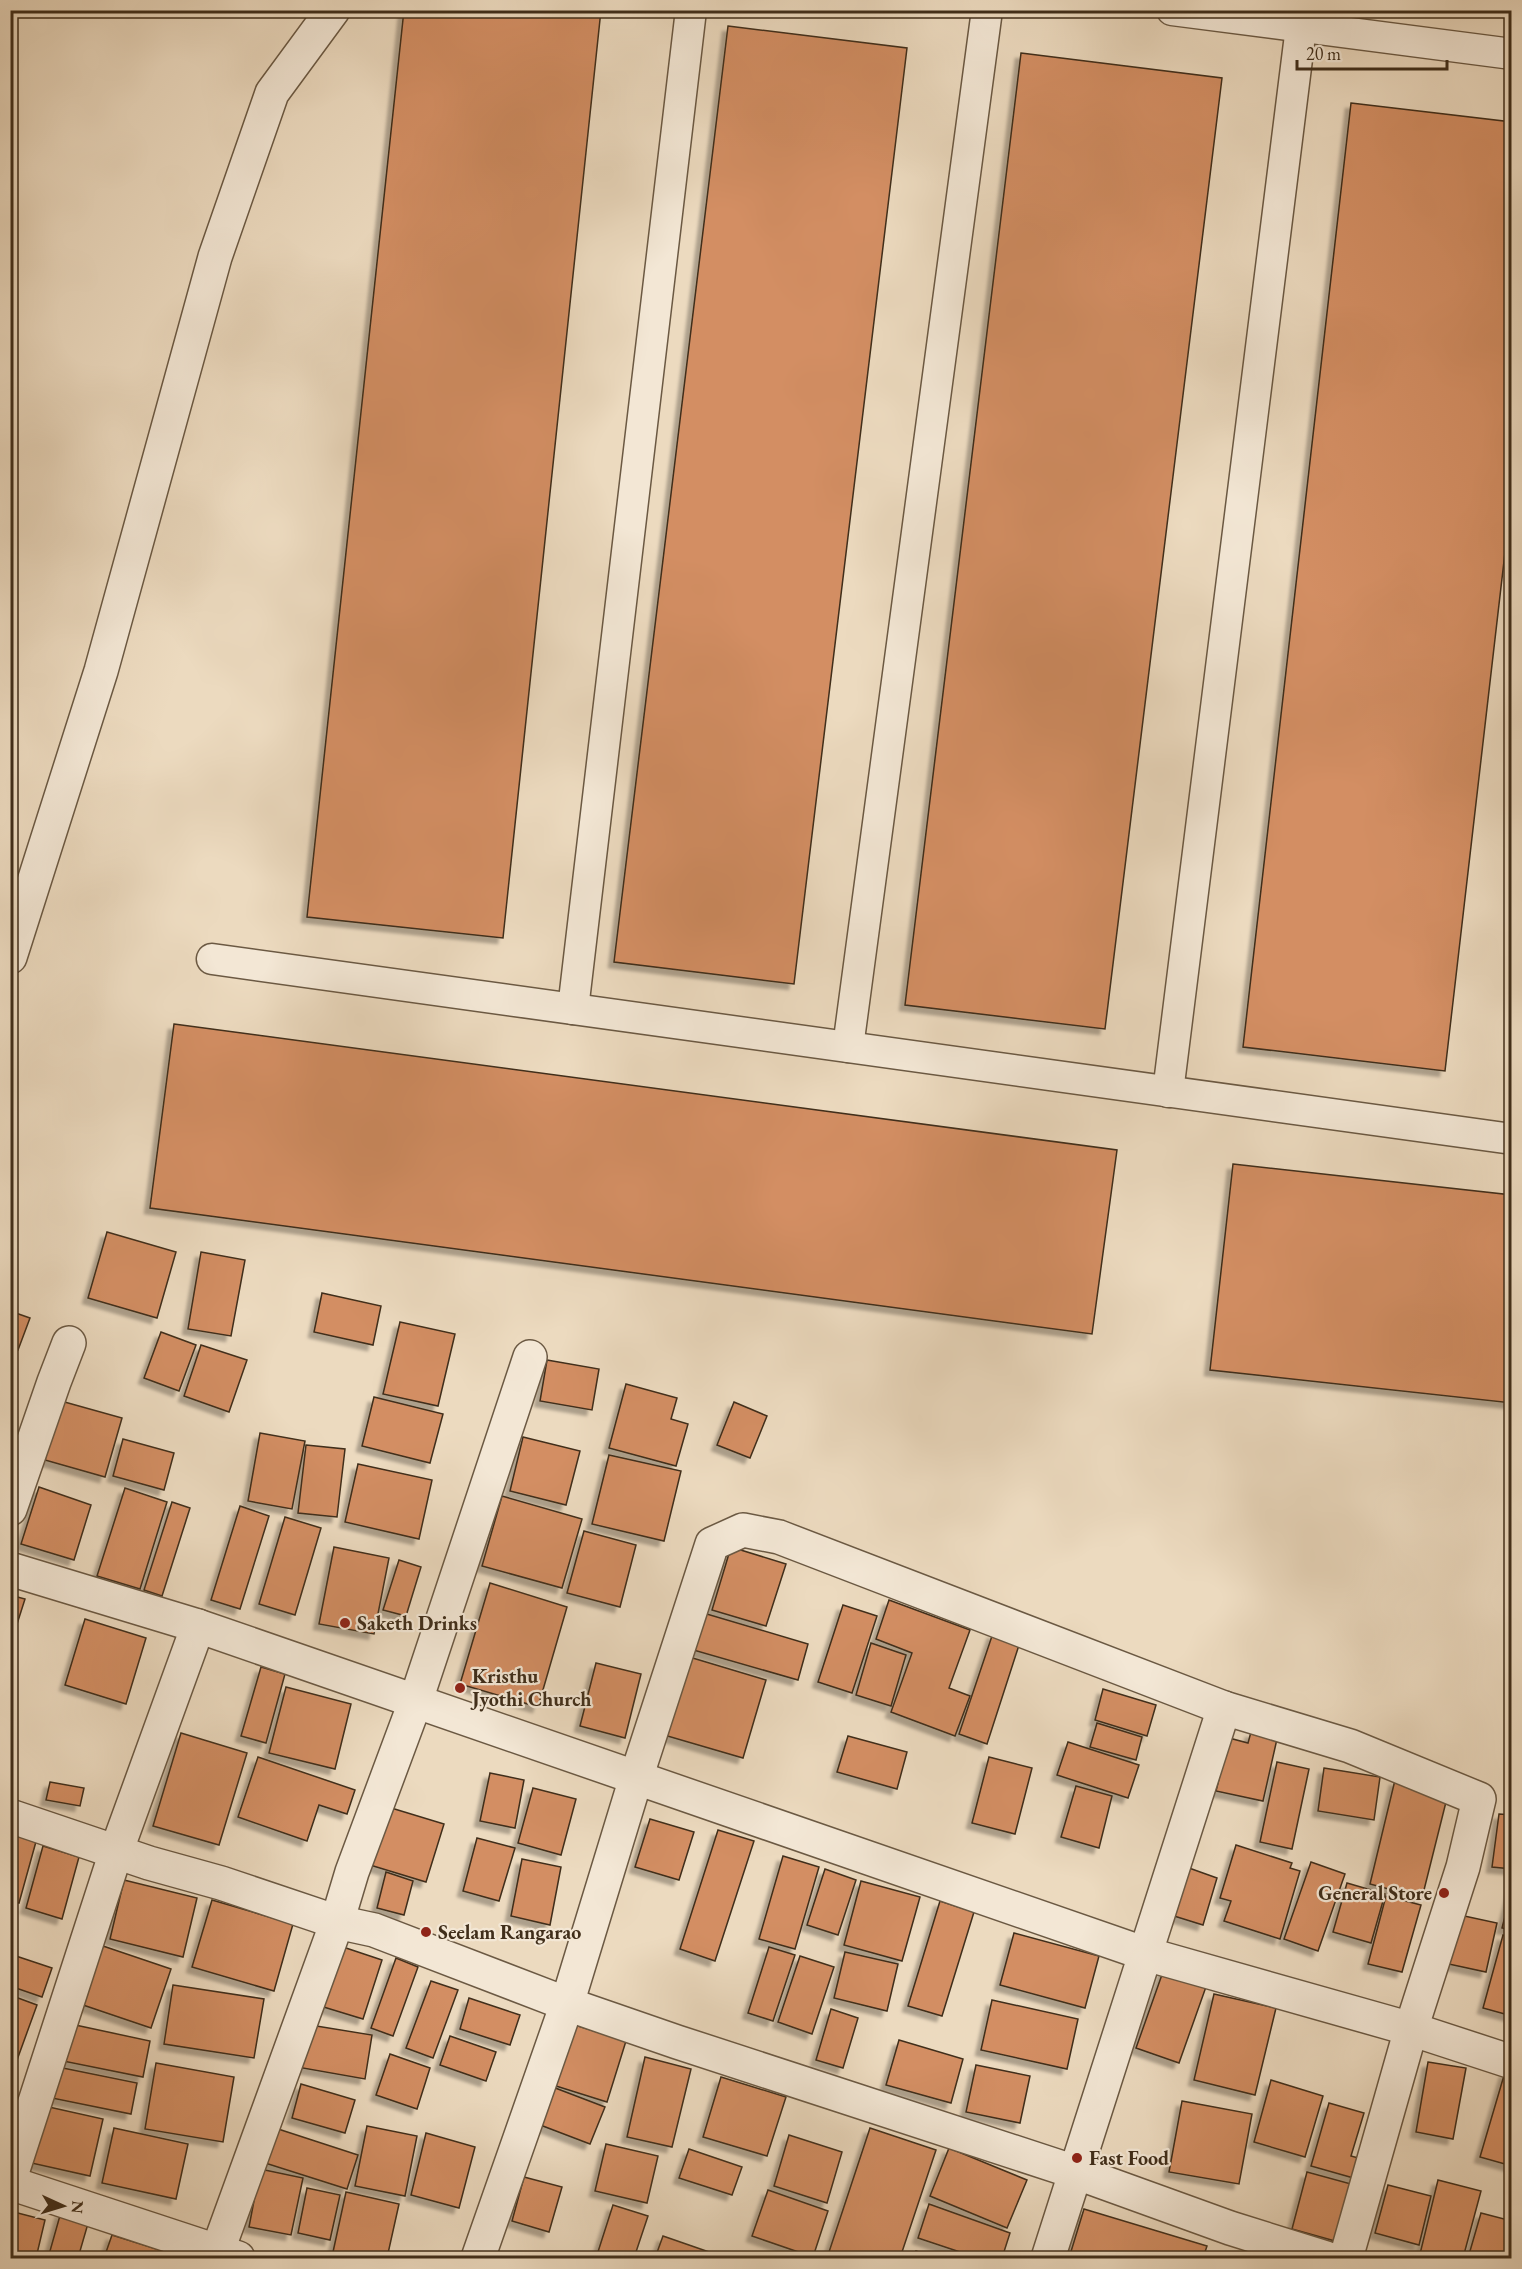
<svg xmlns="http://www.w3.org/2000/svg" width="1522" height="2269" viewBox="0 0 1522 2269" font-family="'EB Garamond',serif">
  <defs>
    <filter id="shadow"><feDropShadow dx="-5.5" dy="5.5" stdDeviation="1.5" flood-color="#0004"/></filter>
  </defs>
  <rect width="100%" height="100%" fill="#ecdabf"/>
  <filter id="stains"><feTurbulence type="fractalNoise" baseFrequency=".00333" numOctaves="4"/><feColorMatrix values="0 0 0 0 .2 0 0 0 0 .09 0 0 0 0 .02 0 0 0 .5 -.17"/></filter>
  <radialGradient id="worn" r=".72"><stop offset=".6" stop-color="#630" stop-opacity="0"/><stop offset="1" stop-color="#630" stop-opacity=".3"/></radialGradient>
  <g fill="#d38e64" stroke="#402e1a" stroke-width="1.5" filter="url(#shadow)">
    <path d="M404,10H601L503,938L307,917Z"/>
    <path d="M728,26L907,48L794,984L614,962Z"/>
    <path d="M1021,53L1222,78L1105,1029L905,1005Z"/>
    <path d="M1351,103L1512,122V492L1445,1071L1243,1047Z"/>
    <path d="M174,1024L1117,1150L1092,1334L150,1208Z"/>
    <path d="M1233,1164L1512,1195V1403L1210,1370Z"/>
    <path d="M107,1232L176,1252L157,1318L88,1298Z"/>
    <path d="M201,1252L245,1260L231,1336L188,1329Z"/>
    <path d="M322,1293L381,1306L373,1345L314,1332Z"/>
    <path d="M10,1311L30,1318L18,1350L10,1347Z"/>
    <path d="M400,1322L455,1334L438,1406L383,1394Z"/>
    <path d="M161,1332L196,1345L179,1391L144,1378Z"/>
    <path d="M201,1345L247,1360L229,1412L184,1396Z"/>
    <path d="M547,1360L599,1369L592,1410L540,1401Z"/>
    <path d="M626,1384L677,1398L671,1419L688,1424L676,1466L609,1448Z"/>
    <path d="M374,1397L443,1414L430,1463L362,1446Z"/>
    <path d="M61,1401L122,1418L105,1477L45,1460Z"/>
    <path d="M734,1402L767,1416L750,1458L717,1445Z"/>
    <path d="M260,1433L305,1441L292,1509L248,1501Z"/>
    <path d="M523,1437L580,1451L566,1505L510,1491Z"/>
    <path d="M123,1439L174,1453L164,1490L113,1476Z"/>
    <path d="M306,1445L345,1449L337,1517L298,1513Z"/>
    <path d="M609,1455L681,1471L664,1541L592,1524Z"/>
    <path d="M358,1464L432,1480L419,1539L345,1522Z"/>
    <path d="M39,1487L91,1505L74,1560L21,1544Z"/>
    <path d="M125,1488L167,1502L140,1589L97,1576Z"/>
    <path d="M502,1496L582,1519L562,1588L482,1566Z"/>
    <path d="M172,1502L190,1508L162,1596L144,1590Z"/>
    <path d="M240,1506L269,1516L240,1609L211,1600Z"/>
    <path d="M285,1517L321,1528L295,1615L259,1604Z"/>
    <path d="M584,1531L636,1545L620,1607L567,1593Z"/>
    <path d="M334,1547L389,1558L374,1634L319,1624Z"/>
    <path d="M731,1547L786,1564L766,1626L712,1610Z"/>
    <path d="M399,1560L421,1567L406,1616L383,1610Z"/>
    <path d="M490,1583L567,1607L538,1707L460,1684Z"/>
    <path d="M10,1595L25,1599L10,1646Z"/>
    <path d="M889,1600L970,1630L949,1688L970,1696L955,1736L891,1712L912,1653L876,1639Z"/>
    <path d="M843,1605L877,1616L852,1693L818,1682Z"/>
    <path d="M700,1612L808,1644L798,1680L690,1649Z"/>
    <path d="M85,1619L146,1638L126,1704L65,1685Z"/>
    <path d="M993,1633L1020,1642L987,1744L959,1734Z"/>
    <path d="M871,1643L906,1655L891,1706L856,1695Z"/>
    <path d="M686,1656L766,1680L743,1758L664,1735Z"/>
    <path d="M596,1663L641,1674L625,1738L580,1726Z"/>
    <path d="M261,1667L285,1674L266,1743L241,1736Z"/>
    <path d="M286,1687L351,1704L335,1769L269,1753Z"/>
    <path d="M1103,1689L1156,1705L1147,1736L1095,1720Z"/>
    <path d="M1097,1723L1142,1737L1136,1760L1090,1747Z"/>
    <path d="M1251,1732L1277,1739L1263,1801L1216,1791L1229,1738L1248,1743Z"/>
    <path d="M181,1733L247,1753L219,1845L153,1826Z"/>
    <path d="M848,1736L907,1752L897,1789L837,1772Z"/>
    <path d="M1068,1742L1139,1765L1128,1798L1057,1775Z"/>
    <path d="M258,1757L355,1790L347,1814L319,1805L307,1841L238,1817Z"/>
    <path d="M989,1757L1032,1768L1015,1834L972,1823Z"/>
    <path d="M1277,1762L1309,1769L1292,1849L1260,1842Z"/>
    <path d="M1324,1768L1380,1777L1374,1820L1318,1811Z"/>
    <path d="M490,1773L524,1780L515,1828L480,1821Z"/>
    <path d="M1395,1780L1448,1794L1422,1898L1370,1884Z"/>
    <path d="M50,1782L84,1788L80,1806L46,1800Z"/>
    <path d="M1076,1786L1112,1796L1099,1848L1061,1837Z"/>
    <path d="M533,1788L576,1799L561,1855L518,1843Z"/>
    <path d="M388,1807L444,1824L426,1882L370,1865Z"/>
    <path d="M1499,1814L1512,1815V1869L1492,1867Z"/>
    <path d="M650,1819L694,1832L679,1880L635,1867Z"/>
    <path d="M10,1830L37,1838L19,1903L10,1901Z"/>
    <path d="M718,1830L754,1841L715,1961L680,1949Z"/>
    <path d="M477,1838L515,1848L499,1901L463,1891Z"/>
    <path d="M1236,1845L1292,1863L1290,1868L1300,1871L1280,1939L1224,1921L1231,1901L1220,1898Z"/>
    <path d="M43,1846L79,1857L62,1919L26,1908Z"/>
    <path d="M783,1856L819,1867L795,1949L759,1939Z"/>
    <path d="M522,1859L561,1867L550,1925L511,1916Z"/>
    <path d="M1311,1862L1345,1874L1318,1951L1284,1939Z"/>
    <path d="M1189,1868L1217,1878L1203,1925L1174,1916Z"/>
    <path d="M825,1869L856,1880L838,1935L807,1925Z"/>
    <path d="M386,1872L413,1881L404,1915L377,1908Z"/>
    <path d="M124,1880L197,1898L183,1957L110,1939Z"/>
    <path d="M861,1881L920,1897L902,1961L844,1945Z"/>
    <path d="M1347,1883L1385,1894L1371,1943L1333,1932Z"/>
    <path d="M1512,1889V1930L1502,1928Z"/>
    <path d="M1386,1896L1421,1905L1402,1972L1368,1964Z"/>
    <path d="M212,1900L293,1924L274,1991L192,1967Z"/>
    <path d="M940,1901L974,1912L942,2016L908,2006Z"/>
    <path d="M1455,1914L1497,1923L1486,1972L1444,1963Z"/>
    <path d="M1014,1933L1099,1956L1085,2008L1000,1985Z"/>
    <path d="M1503,1935L1512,1938V2016L1483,2008Z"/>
    <path d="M337,1945L382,1960L363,2019L317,2005Z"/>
    <path d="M103,1946L171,1969L151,2028L83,2005Z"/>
    <path d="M769,1947L795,1955L773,2021L748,2013Z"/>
    <path d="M845,1952L898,1964L887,2011L834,1998Z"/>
    <path d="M10,1954L52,1968L42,1997L10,1986Z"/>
    <path d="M800,1956L834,1967L812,2034L778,2022Z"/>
    <path d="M396,1958L418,1967L393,2036L371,2028Z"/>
    <path d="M1164,1969L1207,1984L1179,2063L1136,2048Z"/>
    <path d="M431,1981L458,1990L433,2058L406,2048Z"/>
    <path d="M173,1985L264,1999L254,2058L164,2044Z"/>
    <path d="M1214,1994L1276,2008L1255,2095L1194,2080Z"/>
    <path d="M10,1995L37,2005L13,2071L10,2070Z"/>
    <path d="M469,1998L520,2015L510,2045L460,2029Z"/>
    <path d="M992,2000L1078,2019L1067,2069L981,2050Z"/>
    <path d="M831,2009L858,2018L843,2068L816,2060Z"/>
    <path d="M66,2023L150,2041L143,2077L58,2060Z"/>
    <path d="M304,2024L372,2035L365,2079L297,2067Z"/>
    <path d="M575,2025L626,2041L607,2102L556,2086Z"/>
    <path d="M450,2036L496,2052L486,2081L440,2065Z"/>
    <path d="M899,2040L963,2059L951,2103L886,2085Z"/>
    <path d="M390,2054L430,2068L417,2109L376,2095Z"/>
    <path d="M645,2057L691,2069L672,2147L627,2137Z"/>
    <path d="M1428,2062L1466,2068L1453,2139L1416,2132Z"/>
    <path d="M156,2063L234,2077L223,2142L145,2129Z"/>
    <path d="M976,2065L1030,2076L1020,2123L966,2112Z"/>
    <path d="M53,2066L137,2083L131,2114L47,2097Z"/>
    <path d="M1505,2072L1512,2074V2166L1480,2157Z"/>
    <path d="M721,2077L786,2097L767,2156L703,2137Z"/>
    <path d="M1271,2080L1323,2096L1305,2157L1254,2142Z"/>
    <path d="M301,2084L355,2100L345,2133L292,2118Z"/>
    <path d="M550,2086L605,2107L590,2144L535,2123Z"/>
    <path d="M1182,2101L1252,2114L1239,2184L1169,2172Z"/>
    <path d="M1329,2103L1364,2113L1351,2156L1362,2159L1357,2179L1311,2166Z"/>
    <path d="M40,2105L103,2119L90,2176L27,2162Z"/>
    <path d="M367,2126L417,2136L405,2196L355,2186Z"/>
    <path d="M272,2127L358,2155L347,2189L262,2162Z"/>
    <path d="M114,2128L188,2144L176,2199L102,2183Z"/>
    <path d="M870,2128L936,2150L900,2258H827Z"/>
    <path d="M426,2133L475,2147L459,2208L411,2195Z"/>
    <path d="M789,2135L842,2152L827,2203L774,2186Z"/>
    <path d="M606,2144L658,2156L647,2203L595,2191Z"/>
    <path d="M949,2148L1027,2180L1007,2228L930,2196Z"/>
    <path d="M689,2149L742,2167L732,2195L679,2178Z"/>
    <path d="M260,2169L303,2178L291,2235L249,2227Z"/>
    <path d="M1307,2172L1351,2184L1335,2241L1292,2229Z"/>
    <path d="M524,2177L562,2187L549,2232L512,2221Z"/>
    <path d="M1438,2180L1481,2191L1463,2258H1419Z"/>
    <path d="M1388,2185L1431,2196L1419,2245L1375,2233Z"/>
    <path d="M307,2188L340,2195L330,2240L298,2233Z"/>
    <path d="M768,2190L828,2211L813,2257L752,2236Z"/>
    <path d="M346,2192L399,2204L387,2258H362L333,2252Z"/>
    <path d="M929,2204L1010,2233L1002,2258H978L918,2238Z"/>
    <path d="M613,2205L648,2216L634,2258H596Z"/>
    <path d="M1084,2209L1207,2246L1203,2258H1069Z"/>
    <path d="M10,2211L45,2220L36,2258H10Z"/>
    <path d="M61,2212L89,2220L78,2258H48Z"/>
    <path d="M1481,2213L1512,2221V2258H1468Z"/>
    <path d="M112,2235L176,2255L175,2258H104Z"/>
    <path d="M663,2236L712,2253L710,2258H655Z"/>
    <path d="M916,2251L938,2258H914Z"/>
  </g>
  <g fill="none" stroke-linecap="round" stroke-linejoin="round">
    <defs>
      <g id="service">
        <path d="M1172,10L1512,54"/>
        <path d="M212,959L1512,1139"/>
        <path d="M573,1009L691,10"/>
        <path d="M848,1047L987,10"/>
        <path d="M1168,1092L1301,27"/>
      </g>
      <g id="minor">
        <path d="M10,957L101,671L215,257L272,93L333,10"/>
        <path d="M10,1509L54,1382L69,1343"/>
        <path d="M10,1569L198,1626L1146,1954L1411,2029L1512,2062"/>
        <path d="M10,1816L149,1863L221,1883L337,1922L374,1930L567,2004L677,2042L1075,2172L1230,2228L1326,2258"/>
        <path d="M10,2179L116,1852L198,1626"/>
        <path d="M10,2183L238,2258"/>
        <path d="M215,2258L337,1922L352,1872L416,1700L530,1357"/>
        <path d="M478,2258L567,2004L636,1778L712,1544L743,1530L779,1537L1224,1708L1350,1746L1479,1799L1463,1867L1411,2029L1346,2258"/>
        <path d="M1048,2258L1224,1708"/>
      </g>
    </defs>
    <use href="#service" stroke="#6b5943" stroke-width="33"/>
    <use href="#minor" stroke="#6b5943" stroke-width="36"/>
    <use href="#service" stroke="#f3e7d5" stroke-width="30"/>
    <use href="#minor" stroke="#f3e7d5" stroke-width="33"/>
  </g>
  <g fill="#8f2418" stroke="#f3e7d5" stroke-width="2">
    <circle cx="345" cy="1623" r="6"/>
    <circle cx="460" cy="1688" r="6"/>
    <circle cx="1444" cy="1893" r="6"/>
    <circle cx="426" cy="1932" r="6"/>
    <circle cx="1077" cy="2158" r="6"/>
  </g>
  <g text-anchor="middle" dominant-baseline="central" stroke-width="4.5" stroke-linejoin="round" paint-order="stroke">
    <g font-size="20" font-weight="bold" fill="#402e1a" stroke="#f3e7d5" text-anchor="start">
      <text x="357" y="1623">Saketh Drinks</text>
      <text x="472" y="1676">Kristhu<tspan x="472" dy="23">Jyothi Church</tspan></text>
      <text x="1432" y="1893" text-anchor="end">General Store</text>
      <text x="438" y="1932">Seelam Rangarao</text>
      <text x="1089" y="2158">Fast Food</text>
    </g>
  </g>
  <rect width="1522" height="2269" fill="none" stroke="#ecdabf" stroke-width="36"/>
  <rect x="12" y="12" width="1498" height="2245" fill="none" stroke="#402e1a" stroke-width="3"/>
  <rect x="18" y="18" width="1486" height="2233" fill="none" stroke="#402e1a" stroke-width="1.5"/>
  <g transform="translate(63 2206) rotate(94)" stroke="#f3e7d5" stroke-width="4.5" paint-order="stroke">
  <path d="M0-4.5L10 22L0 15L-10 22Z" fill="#402e1a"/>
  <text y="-9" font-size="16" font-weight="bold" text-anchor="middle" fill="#402e1a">N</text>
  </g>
  <path d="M1297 60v9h150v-9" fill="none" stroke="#402e1a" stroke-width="3"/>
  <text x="1306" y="60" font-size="18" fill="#402e1a" stroke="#f3e7d5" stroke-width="4.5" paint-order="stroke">20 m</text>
  <rect width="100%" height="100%" filter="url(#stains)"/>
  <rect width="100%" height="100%" fill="url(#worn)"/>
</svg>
